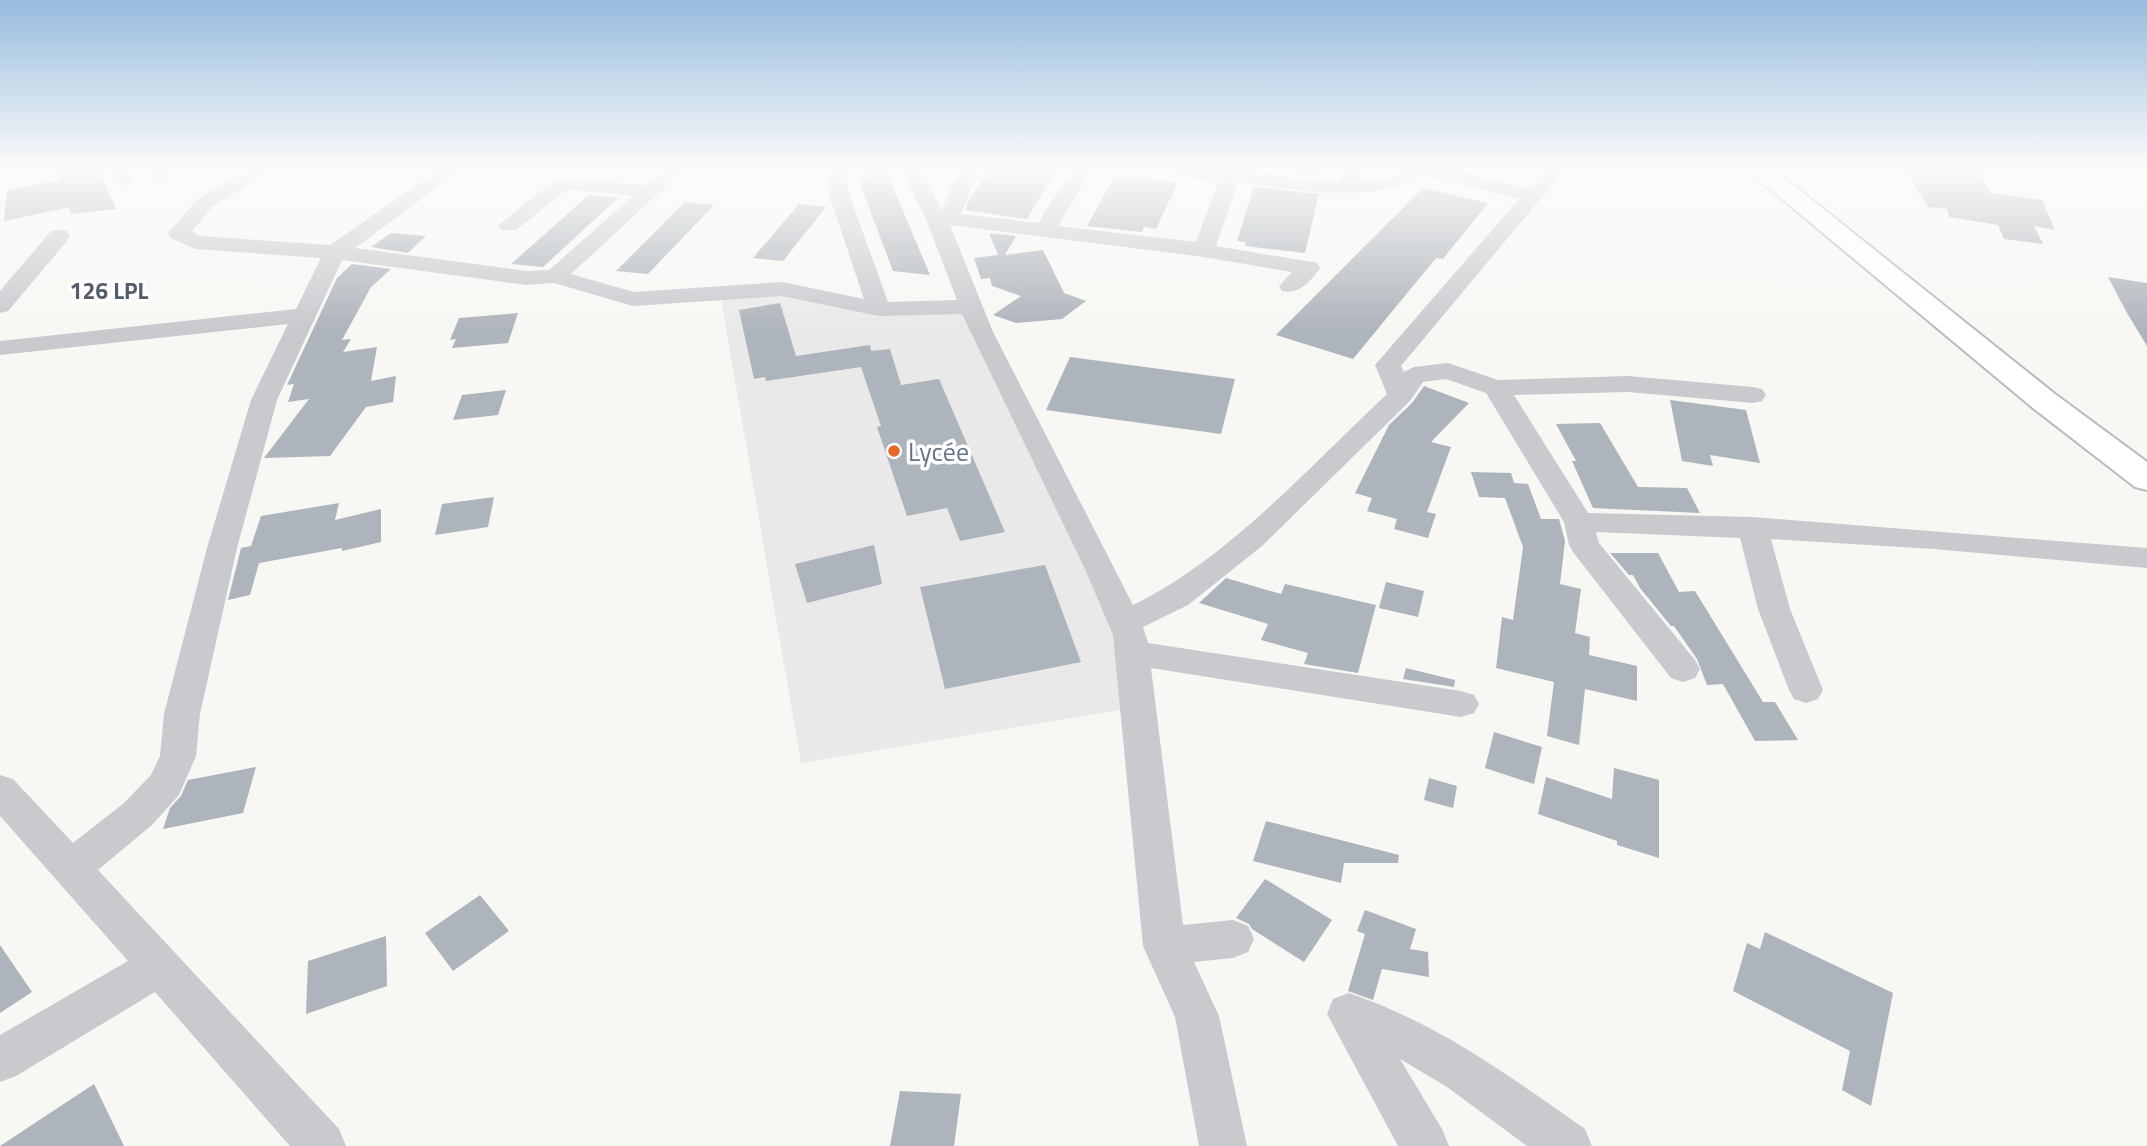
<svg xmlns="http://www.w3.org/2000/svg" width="2147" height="1146" viewBox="0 0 2147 1146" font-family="'Titillium Web',sans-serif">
  <rect width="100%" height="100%" fill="#f7f7f4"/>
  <path fill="#e8e9e8" d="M782,289L879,309L971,307L1101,569L1137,707L801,763L720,293Z"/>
  <g fill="#aeb4bb">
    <path d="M57,168H98L116,209L71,214L70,209L66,208L4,221L7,190L60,180Z"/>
    <path d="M866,168H885L930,275L893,271L857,176L866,177Z"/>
    <path d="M991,168H1031L1055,171L1027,219L965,210L970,198Z"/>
    <path d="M1260,168H1324L1322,177Z"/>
    <path d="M1904,168L1978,169L1991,193L2042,200L2055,230L2034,226L2043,244L2004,239L1998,225L1949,217L1947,209L1928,207Z"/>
    <path d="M1115,175L1178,182L1156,229L1144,227L1142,232L1087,226Z"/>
    <path d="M1254,187L1319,194L1305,253L1245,246L1246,242L1237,241Z"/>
    <path d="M1423,188L1488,203L1443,259L1436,258L1353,359L1276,335Z"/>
    <path d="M589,195L619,197L543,267L511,264Z"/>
    <path d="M685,202L714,205L648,274L616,271Z"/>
    <path d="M799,204L826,207L783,261L753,258Z"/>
    <path d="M391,233L426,236L408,253L371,247Z"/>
    <path d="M989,233L1016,236L1005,255L1043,250L1064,293L1086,301L1062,319L1016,323L993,315L1021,296L992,286L990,278L981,279L974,258L998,255Z"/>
    <path d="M352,264L391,269L371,287L342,340L351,339L343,352L377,347L371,381L396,376L393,402L366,407L330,456L264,458L309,399L288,402L294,384L287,385L337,278Z"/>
    <path d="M2108,277L2147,283V346L2127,313Z"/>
    <path d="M780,303L796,356L870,345L871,351L890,349L901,385L939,379L1005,532L960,541L947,508L907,516L877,427L881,426L861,367L766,381L765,377L754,379L739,310Z"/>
    <path d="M518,313L508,343L452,348L456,339L450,340L459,318Z"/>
    <path d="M1070,357L1235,379L1221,434L1046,410Z"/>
    <path d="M1424,386L1469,403L1431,442L1451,447L1427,512L1436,514L1428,538L1394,529L1397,519L1367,511L1372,498L1355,493L1389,425L1412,403Z"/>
    <path d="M506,390L498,415L453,420L462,395Z"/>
    <path d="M1670,400L1746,410L1760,463L1710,455L1713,466L1682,461Z"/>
    <path d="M1600,423L1638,487L1687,488L1700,513L1593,508L1572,461H1576L1556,424Z"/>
    <path d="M1471,472L1511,473L1514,483L1528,484L1541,519H1559L1565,541L1560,584L1581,589L1575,633L1590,637L1589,655L1637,666V701L1585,689L1579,745L1547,736L1554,682L1496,668L1502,617L1513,620L1523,547L1505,498L1479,497Z"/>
    <path d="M494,497L488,527L435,535L442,504Z"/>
    <path d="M339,503L335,520L381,509V542L342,551V548L259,563L250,595L228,600L241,548L251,546L261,516Z"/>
    <path d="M874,545L882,584L807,603L795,564Z"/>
    <path d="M1610,553H1658L1679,592L1695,591L1763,702H1775L1798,740L1755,741L1723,684L1707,685L1697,659L1674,626H1671L1640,588L1633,575H1629Z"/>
    <path d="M1045,565L1081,662L945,689L920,587Z"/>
    <path d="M1226,578L1281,594L1285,584L1376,605L1358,673L1304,664L1308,653L1261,640L1268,624L1199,603Z"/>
    <path d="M1386,582L1424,591L1418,617L1379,608Z"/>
    <path d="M1406,668L1455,680L1454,687L1403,679Z"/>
    <path d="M1494,732L1542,747L1534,784L1485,768Z"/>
    <path d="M256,767L243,813L163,829L170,808L181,796L188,780Z"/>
    <path d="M1614,768L1659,780V858L1617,845V841L1538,814L1546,777L1612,799Z"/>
    <path d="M1429,778L1457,786L1453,808L1424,800Z"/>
    <path d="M1266,821L1399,855L1398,863H1344L1341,883L1253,861Z"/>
    <path d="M1265,879L1332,920L1304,962L1252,929L1249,924L1236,918Z"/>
    <path d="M480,895L509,931L453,971L425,933Z"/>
    <path d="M1365,910L1416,929L1410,949L1428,952L1429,977L1382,969L1373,1000L1348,991L1365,934L1357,931Z"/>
    <path d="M1765,932L1893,993L1871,1106L1842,1090L1850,1051L1733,991L1747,943L1760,949Z"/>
    <path d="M386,936L387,986L306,1014L308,961Z"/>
    <path d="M0,945L32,992L0,1013Z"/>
    <path d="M94,1084L124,1146H0Z"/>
    <path d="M900,1091L961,1094L954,1146H890Z"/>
  </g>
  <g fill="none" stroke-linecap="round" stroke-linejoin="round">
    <defs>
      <path id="highway" d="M1745,168H1772L2055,394L2147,462V490L2135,487L2033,408Z"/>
    </defs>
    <use href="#highway" stroke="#b8babe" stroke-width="4"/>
    <g fill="#c8cace" fill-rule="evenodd">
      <path d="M107,168H127L132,181L129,185H115Z"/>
      <path d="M151,168H171L170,175L160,181L153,179L150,175Z"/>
      <path d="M251,168H275L212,207L192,231L200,236L330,245L441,168H463L355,248L526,271L549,270L633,196L567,189L516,230H502L498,226L502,222L556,179L563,177L645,185L665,168H686L571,274L634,292L782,282L864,299L828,191L827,168H847L848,191L888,302L957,300L926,219L900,168H920L942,210L953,183L964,168H983L973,183L961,214L1038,223L1074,168H1093L1058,226L1196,242L1219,180L1169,174L1160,168H1243L1242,171L1339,182L1342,168H1362L1359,181L1392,177L1410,168H1446L1528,189L1546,168H1566L1401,366L1404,372L1414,367L1448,363L1498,380L1628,376L1753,387L1762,389L1766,395L1762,401L1753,403L1628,392L1514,395L1588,513L1752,517L2147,548V568L1934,549L1771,539L1790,609L1823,690L1818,699L1806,703L1794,699L1789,690L1758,609L1740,538L1596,532L1599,543L1695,660L1700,669L1695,678L1683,682L1671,678L1573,552L1569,545L1564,522L1486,393L1446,379L1423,382L1410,401L1262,546L1188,605L1143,627L1148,643L1461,691L1474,695L1479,704L1474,713L1461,717L1151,668L1183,925L1233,920L1248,926L1254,939L1248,952L1233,958L1194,962L1219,1016L1247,1146H1199L1175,1017L1143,946L1113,635L1085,569L962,314L879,316L782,296L633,306L554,283L526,285L342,260L277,400L237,548L200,714L196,756L179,795L152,825L98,870L339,1129L346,1146H290L155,992L16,1076L0,1082V1035L128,961L0,816V775L13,779L73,843L124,803L151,775L160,756L164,714L207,548L251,400L288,324L0,355V341L296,309L321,258L195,249L171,238L168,233L198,199ZM1426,175L1519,199L1375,365L1387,394C1311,465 1228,559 1133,605L993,332L950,225L1204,257L1292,272L1279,286L1282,291C1299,295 1311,281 1320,268L1317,263L1216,246L1238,182C1303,190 1365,205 1426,175Z"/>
      <path d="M59,230L67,231L70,236L67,241L8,311L0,313V291L51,231Z"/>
      <path d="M1349,993C1441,1025 1506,1074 1585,1129L1592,1146H1527L1447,1087L1400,1059L1442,1129L1449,1146H1398L1327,1014L1333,999Z"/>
    </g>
    <use href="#highway" fill="#fff" fill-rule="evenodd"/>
  </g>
  <linearGradient id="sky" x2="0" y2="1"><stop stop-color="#97bcde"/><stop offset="0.51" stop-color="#fbfbfa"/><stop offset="1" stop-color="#fbfbfa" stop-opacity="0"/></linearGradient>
  <rect width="2147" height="329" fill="url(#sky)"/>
  <circle fill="#e66825" stroke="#fff" stroke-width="2.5" cx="894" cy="451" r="7"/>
  <g text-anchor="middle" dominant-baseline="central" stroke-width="7" stroke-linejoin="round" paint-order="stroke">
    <g font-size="23" font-weight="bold" fill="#545e6b" stroke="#fff">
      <text x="109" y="290">126 LPL</text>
    </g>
    <g font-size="26" fill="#667486" stroke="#fff" text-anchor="start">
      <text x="908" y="451">Lycée</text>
    </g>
  </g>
</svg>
